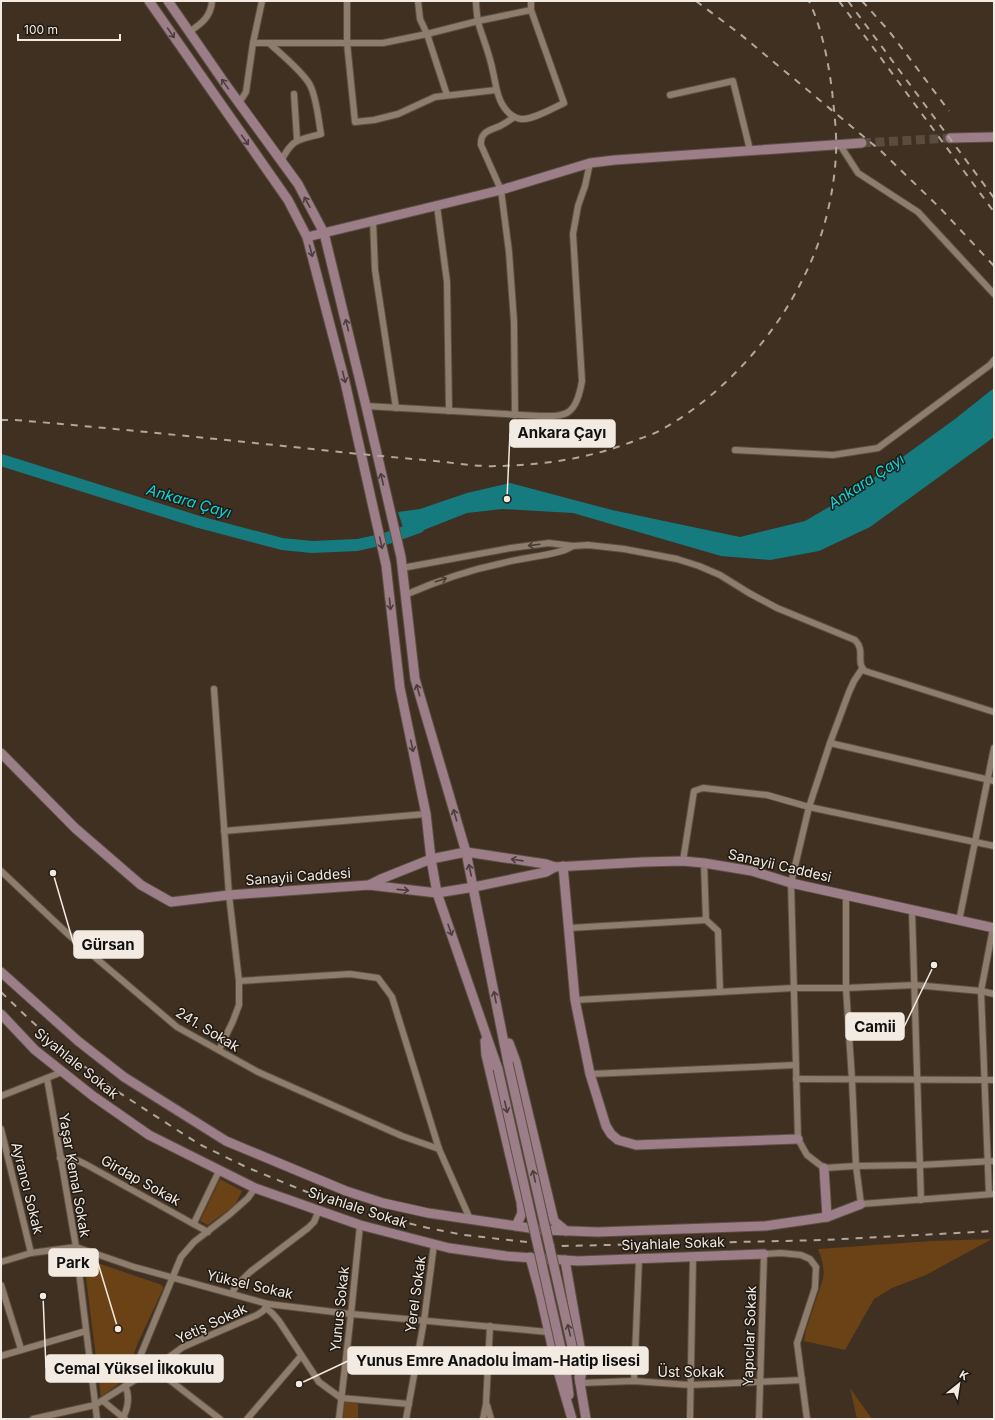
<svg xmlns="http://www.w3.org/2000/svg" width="995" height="1420" viewBox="0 0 995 1420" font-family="Inter,sans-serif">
  <rect width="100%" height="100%" fill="#3f3022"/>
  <g fill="#6b4215">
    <path d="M220,1179L242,1191L235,1205L208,1225L200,1221Z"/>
    <path d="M992,1239L926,1275L892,1288L874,1299L845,1350L804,1341L806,1330L823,1279C825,1268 822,1260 818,1249L932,1241Z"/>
    <path d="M86,1259L162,1285L163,1289L137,1345L125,1379L101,1397L84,1262Z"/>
    <path d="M850,1388L872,1419H857Z"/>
    <path d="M345,1401L358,1404V1419H343Z"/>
  </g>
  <path fill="#167b7f" d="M994,388V437L870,527L819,551L770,560L721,556L573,513L502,509L467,513L406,537L398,512L420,509L467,493L510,483L612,510L740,537L805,521L853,493L955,419Z"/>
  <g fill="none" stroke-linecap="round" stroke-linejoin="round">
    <path stroke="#167b7f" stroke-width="12" d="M1,460L199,522L282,544L312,547L357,545L385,539L419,527"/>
    <path stroke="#5a4c3f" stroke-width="9" stroke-dasharray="9 4.5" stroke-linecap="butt" d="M862,143L950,138"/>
    <defs>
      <g id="street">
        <path d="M347,1V43L355,122L374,120L398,114L435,97L496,90"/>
        <path d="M418,1L420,19L427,34L447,95"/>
        <path d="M476,1C476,8 477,15 478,22C483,39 490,55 493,72C496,84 496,93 502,104C506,111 513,118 521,119C533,120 553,108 564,103L531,10V1"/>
        <path d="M189,32C201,24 211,17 212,1"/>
        <path d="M253,43H383L427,34L478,21L531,10"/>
        <path d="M270,44C281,54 303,72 310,85C317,99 318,118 321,134C298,140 293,138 281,161"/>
        <path d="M294,94L297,139"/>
        <path d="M670,95L733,81L750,150"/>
        <path d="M239,103L246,92L253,43L262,1"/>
        <path d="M514,117C510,120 506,123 500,126C491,130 480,131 481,145L501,190L509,252L514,322L515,415"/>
        <path d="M840,145L858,173L918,212L994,294"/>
        <path d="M437,206L447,282L449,411"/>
        <path d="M373,221L375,270L396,408"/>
        <path d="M366,406L540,416C548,416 557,417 564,414C576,411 580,393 582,381L573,234L578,206L585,186L590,163"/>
        <path d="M735,450L833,455L878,448L990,365L994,360"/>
        <path d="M402,568L511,548L549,543L573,546L588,545L624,549L677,559L699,566L720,575L749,593L777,608L855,640C866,651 855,662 865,671L994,712"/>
        <path d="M405,595C437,581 469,570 503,563C521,558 540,557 558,552L565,550L573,546"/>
        <path d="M862,669L854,681L849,692L830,743L809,807L791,883L798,1139L807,1155L824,1168L856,1166L920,1165L994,1161"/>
        <path d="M214,689L229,895L239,981V1005L233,1021L219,1050"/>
        <path d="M830,743L994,781"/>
        <path d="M224,831L426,814"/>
        <path d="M683,861L694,791L703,788L767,795L809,807L994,846"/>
        <path d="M1,871L70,936L177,1027L258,1072L402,1136L439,1149"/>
        <path d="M846,895V988L852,1080L856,1166L861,1204L994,1194"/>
        <path d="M912,911L921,1200"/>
        <path d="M706,920L718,931L720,992"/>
        <path d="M959,921L994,748"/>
        <path d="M569,928L706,920L704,863"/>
        <path d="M239,981L350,974L378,978L392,997L439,1149L470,1219"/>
        <path d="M575,1000L793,988H846L915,985L981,991L994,994"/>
        <path d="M590,1074L796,1065"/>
        <path d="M47,1078L76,1247L97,1419"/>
        <path d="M796,1079L994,1080"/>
        <path d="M1,1096L62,1072"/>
        <path d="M1,1129L31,1253"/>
        <path d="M60,1158L79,1161L87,1165L208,1232"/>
        <path d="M989,1194L981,991L993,928"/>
        <path d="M194,1223L219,1171"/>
        <path d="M1,1262L31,1253L76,1247L134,1267L268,1304L351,1314L548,1332"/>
        <path d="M1,1285L21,1349"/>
        <path d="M232,1293L236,1286L250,1272L308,1228L314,1222L319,1210"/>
        <path d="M266,1308L272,1313L279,1321L319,1382L341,1398L409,1404"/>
        <path d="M1,1356L86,1331"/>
        <path d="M154,1368L220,1419"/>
        <path d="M139,1376V1359L181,1257L194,1242L230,1214L248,1198L255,1188"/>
        <path d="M634,1381L639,1259"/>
        <path d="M580,1383L634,1381L690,1385L802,1380"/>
        <path d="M103,1401L125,1419"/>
        <path d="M487,1405L491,1419"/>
        <path d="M123,1417C128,1409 130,1395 125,1386"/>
        <path d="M33,1419L95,1405L154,1368L183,1347L257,1315L263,1311L268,1304"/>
        <path d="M247,1419L301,1356"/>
        <path d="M339,1419L351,1314L360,1225"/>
        <path d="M406,1419L424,1321L434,1244"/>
        <path d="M483,1419L486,1404L490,1326"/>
        <path d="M690,1419L693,1257"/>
        <path d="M759,1419L764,1254L781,1253L801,1255L810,1259L816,1267L815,1288L797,1343L807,1419"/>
      </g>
      <g id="secondary">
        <path d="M149,1L288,200L307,237L345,382L386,565L400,688L426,814L431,859L437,893L498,1069"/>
        <path d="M168,1L226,85L298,184L324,233L366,406L401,557L415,679L466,852L508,1063"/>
        <path d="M950,138L994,137"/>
        <path d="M307,237L501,190L590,163L615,160L862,143"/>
        <path d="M1,753L75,828L141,885L171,902L229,895L369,885L437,893L474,887L546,872L555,867"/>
        <path d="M563,866L575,1000L590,1074L606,1126L611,1134L618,1140L636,1145L798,1139"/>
        <path d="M369,885L381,879L431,859L466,852L546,864L555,867L643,862L683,861L704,863L752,871L791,883L994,928"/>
        <path d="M1,972L78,1041L124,1077L226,1141L346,1191L383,1203L428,1213L516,1226L543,1230L598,1232L765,1226L827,1217L861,1204"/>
        <path d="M1,1014L35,1050L93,1096L149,1135L255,1188L360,1225L449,1248L506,1256L578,1261L764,1254"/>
        <path d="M485,1041L486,1055L521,1202L522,1213L516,1226"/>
        <path d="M509,1043L516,1062L554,1221L566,1231"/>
        <path d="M824,1168L827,1217"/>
        <path d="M530,1257L541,1297L556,1364L572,1419"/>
        <path d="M565,1260L583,1364L580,1383"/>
        <path d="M566,1371L569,1395"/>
        <path d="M579,1377L586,1419"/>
      </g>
    </defs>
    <use href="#street" stroke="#5b4f42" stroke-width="8"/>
    <use href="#secondary" stroke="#5b4f42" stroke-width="11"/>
    <use href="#street" stroke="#8e7c6c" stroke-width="6"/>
    <use href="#secondary" stroke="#9c7e88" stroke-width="9"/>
    <g stroke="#b2a79c" stroke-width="2" stroke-dasharray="7 7" stroke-linecap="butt">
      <path d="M696,1L740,34L881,151L940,208L994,266"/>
      <path d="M839,1L994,212"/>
      <path d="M848,1L994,198"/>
      <path d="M862,1L889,31L949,111"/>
      <path d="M1,420H15C111,428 207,438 303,448C347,453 391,457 435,461C456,463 478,467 498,466C545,465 591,458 634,441C643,437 652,435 661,430C725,394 779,333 809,266C825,231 834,192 836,154C837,132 834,111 832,90C828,60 822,29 809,1"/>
      <path d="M1,992L28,1018L72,1057L115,1090L199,1144L246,1167L324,1199L371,1214L428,1228L464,1235L563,1246L824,1240L994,1231"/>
    </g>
    <defs>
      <g id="secondary-bridge">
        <path d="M508,1063L577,1368"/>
        <path d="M498,1069L566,1371"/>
      </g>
    </defs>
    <use href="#secondary-bridge" stroke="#5b4f42" stroke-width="11" stroke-linecap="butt"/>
    <use href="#secondary-bridge" stroke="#9c7e88" stroke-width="9"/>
  </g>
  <defs><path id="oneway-shaft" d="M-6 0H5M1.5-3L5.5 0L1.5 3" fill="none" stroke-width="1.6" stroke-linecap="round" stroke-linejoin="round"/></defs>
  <g stroke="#4c3d3c">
    <use href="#oneway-shaft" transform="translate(171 33) rotate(55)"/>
    <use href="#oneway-shaft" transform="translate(225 84) rotate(-125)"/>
    <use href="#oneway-shaft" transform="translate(245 140) rotate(54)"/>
    <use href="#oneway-shaft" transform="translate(307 202) rotate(-119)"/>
    <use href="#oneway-shaft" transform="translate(311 251) rotate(75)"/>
    <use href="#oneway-shaft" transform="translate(347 325) rotate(-104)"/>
    <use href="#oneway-shaft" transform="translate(344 377) rotate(76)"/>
    <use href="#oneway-shaft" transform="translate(382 479) rotate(-103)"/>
    <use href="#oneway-shaft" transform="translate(381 543) rotate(77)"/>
    <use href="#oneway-shaft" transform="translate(390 604) rotate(84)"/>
    <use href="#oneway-shaft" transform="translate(418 690) rotate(-106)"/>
    <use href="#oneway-shaft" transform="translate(412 746) rotate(78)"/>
    <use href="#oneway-shaft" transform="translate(455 815) rotate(-106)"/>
    <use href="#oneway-shaft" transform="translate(517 860) rotate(-172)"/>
    <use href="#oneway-shaft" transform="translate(470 870) rotate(-102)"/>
    <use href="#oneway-shaft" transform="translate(403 890) rotate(6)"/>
    <use href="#oneway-shaft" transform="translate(450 930) rotate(71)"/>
    <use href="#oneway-shaft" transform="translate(495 997) rotate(-101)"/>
    <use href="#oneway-shaft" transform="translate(506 1107) rotate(77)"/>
    <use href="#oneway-shaft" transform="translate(534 1176) rotate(-103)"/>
    <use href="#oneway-shaft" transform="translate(569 1330) rotate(-103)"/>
  </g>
  <g stroke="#473c32">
    <use href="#oneway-shaft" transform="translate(534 545) rotate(173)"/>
    <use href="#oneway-shaft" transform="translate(441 580) rotate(-18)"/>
  </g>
  <g text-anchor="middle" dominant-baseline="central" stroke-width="3" stroke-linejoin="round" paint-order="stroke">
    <g font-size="14" fill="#f3eae1" stroke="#211a13">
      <text transform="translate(780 865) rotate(13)">Sanayii Caddesi</text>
      <text transform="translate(298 876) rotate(-4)">Sanayii Caddesi</text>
      <text transform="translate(208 1029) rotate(31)">241. Sokak</text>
      <text transform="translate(77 1063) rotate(39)">Siyahlale Sokak</text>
      <text transform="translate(75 1175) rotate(80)">Yaşar Kemal Sokak</text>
      <text transform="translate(141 1180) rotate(29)">Girdap Sokak</text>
      <text transform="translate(28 1188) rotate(76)">Ayrancı Sokak</text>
      <text transform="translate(358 1207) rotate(18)">Siyahlale Sokak</text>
      <text transform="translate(673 1243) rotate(-2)">Siyahlale Sokak</text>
      <text transform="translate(250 1284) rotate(13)">Yüksel Sokak</text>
      <text transform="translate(415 1294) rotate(-82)">Yerel Sokak</text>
      <text transform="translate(339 1309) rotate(-84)">Yunus Sokak</text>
      <text transform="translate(211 1323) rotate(-25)">Yetiş Sokak</text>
      <text transform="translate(749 1336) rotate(-88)">Yapıcılar Sokak</text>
      <text x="691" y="1371">Üst Sokak</text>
    </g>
    <g font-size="15" font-style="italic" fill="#06d9e1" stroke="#211a13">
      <text transform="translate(866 481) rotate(-33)">Ankara Çayı</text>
      <text transform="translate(189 501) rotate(16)">Ankara Çayı</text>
    </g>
  </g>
  <path fill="none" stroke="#f3eae1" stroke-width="1.5" d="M507 499L510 433M53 873L74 945M934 965L904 1027M118 1329L98 1263M299 1384L348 1361M43 1296L46 1368"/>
  <g fill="#f3eae1" stroke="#211a13" stroke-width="1.5">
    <circle cx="507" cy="499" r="4"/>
    <circle cx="53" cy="873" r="4"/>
    <circle cx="934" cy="965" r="4"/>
    <circle cx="118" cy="1329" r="4"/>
    <circle cx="299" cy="1384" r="4"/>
    <circle cx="43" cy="1296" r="4"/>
  </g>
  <g fill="#f3eae1" stroke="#f3eae1" stroke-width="1.5">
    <rect x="510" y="420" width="105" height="27" rx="4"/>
    <rect x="74" y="931" width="69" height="27" rx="4"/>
    <rect x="846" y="1013" width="58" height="27" rx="4"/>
    <rect x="49" y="1249" width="49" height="27" rx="4"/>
    <rect x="348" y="1347" width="300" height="27" rx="4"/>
    <rect x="46" y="1355" width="177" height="27" rx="4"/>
  </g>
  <g font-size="15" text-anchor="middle" font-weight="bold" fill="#111">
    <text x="562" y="438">Ankara Çayı</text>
    <text x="108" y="950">Gürsan</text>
    <text x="875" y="1032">Camii</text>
    <text x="73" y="1268">Park</text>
    <text x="498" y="1366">Yunus Emre Anadolu İmam-Hatip lisesi</text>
    <text x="134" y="1374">Cemal Yüksel İlkokulu</text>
  </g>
  <rect width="995" height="1420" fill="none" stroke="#f3eae1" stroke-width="4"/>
  <g transform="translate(959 1384) rotate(30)" stroke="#211a13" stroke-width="3" paint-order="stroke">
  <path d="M0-3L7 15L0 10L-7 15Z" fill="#f3eae1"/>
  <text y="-6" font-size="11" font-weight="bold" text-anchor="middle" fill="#f3eae1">K</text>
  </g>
  <path d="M18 34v6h102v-6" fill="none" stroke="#f3eae1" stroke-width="2"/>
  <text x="24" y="34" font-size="12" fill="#f3eae1" stroke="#211a13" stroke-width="3" paint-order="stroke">100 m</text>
</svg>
